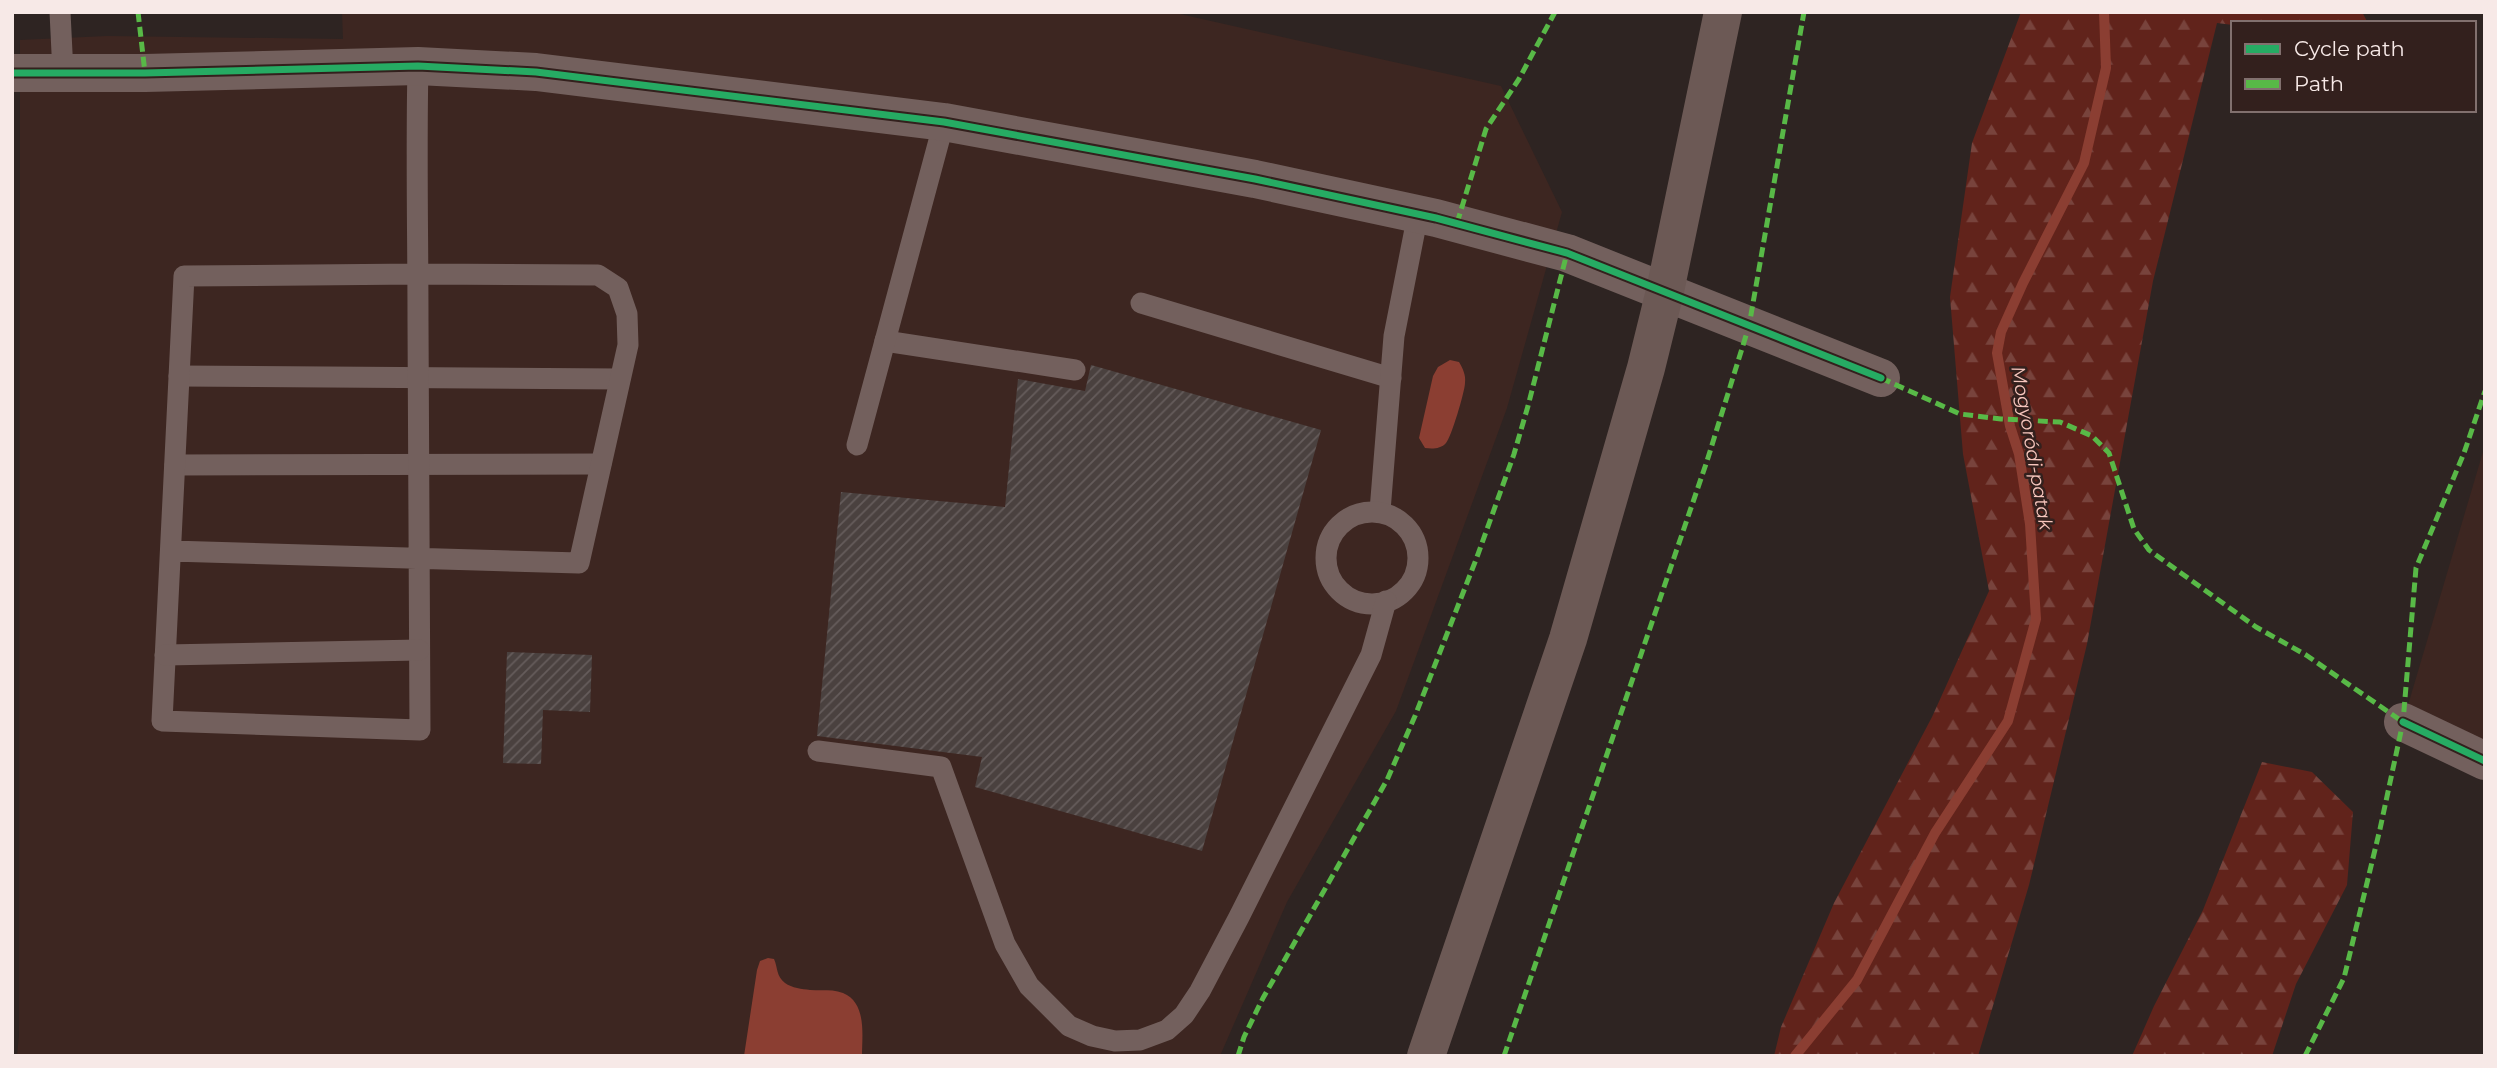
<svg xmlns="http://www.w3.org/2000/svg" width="2497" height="1068" viewBox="0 0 2497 1068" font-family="Montserrat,sans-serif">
  <defs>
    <pattern id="forest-firs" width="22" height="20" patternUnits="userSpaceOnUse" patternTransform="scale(1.75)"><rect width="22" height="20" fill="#61231b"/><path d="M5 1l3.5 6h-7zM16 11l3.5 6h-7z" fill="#78433c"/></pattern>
    <pattern id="building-hatch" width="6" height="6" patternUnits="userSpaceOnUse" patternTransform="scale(1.75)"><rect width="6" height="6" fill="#4a413f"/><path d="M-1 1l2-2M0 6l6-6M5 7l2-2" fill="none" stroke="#655c5b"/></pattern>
  </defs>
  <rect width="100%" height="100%" fill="#2e2422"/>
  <g fill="#3d2621">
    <path d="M342,12H1171L1501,86L1562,212L1507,408L1396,711L1287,902L1220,1056H17L19,1036L20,40L107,36L343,39Z"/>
    <path d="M2485,445V761L2403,722Z"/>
  </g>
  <g fill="url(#forest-firs)">
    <path d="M2021,12H2362L2368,23H2233V25L2217,23L2153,281L2087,644L2029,885L1978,1056H1774L1781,1027L1834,903L1932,717L1989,591L1963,454L1950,297L1972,143Z"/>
    <path d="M2262,762L2312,772L2353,812L2347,885L2296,984L2272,1056H2132L2154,1006L2203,910Z"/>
  </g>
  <g fill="#8b3e32">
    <path d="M1450,360L1459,362C1463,369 1466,375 1465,383C1465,391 1451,438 1446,443C1441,449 1432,449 1425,448L1419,438L1433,376L1438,367Z"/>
    <path d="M768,958L774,959C778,968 776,976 785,983C792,988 802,989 810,990C821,991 833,989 843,993C867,1003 862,1035 862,1056H744L757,970L760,961Z"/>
  </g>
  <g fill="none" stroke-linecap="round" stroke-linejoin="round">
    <path stroke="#8b3e32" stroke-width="10" d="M1795,1056L1857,980L1935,833L2008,721L2036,619L2030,524L2019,454L2010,426L1997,353L2001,332L2023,283L2084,163L2106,68L2104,12"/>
  </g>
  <g fill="url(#building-hatch)">
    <path d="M1091,365L1321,430L1202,851L975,787L982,757L817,736L841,492L1005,507L1018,379L1085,391Z"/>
    <path d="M507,652L592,655L590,712L543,710L541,764L503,763Z"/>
  </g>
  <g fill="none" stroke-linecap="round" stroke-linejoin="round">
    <g stroke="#73605d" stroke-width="21">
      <path d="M60,12L63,73"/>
      <path d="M1141,303L1391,378"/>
      <path d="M885,341L1075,370"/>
      <path d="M179,376L620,379"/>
      <path d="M857,445L944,122"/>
      <path d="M175,465L601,464"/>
      <path d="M1380,511L1394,336L1418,214"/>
      <circle cx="1372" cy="558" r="46"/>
      <path d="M171,551L579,563L628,345L627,314L618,288L598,275L418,274L184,276L162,721L420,730C419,594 419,458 418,321C418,236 416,151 418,66"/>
      <path d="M165,655L419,650"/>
      <path d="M818,751L941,767L1005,944L1029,986L1069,1026L1092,1036L1115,1041L1140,1040L1167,1030L1184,1015L1200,991L1239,917L1371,655L1386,601"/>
    </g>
    <g stroke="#73605d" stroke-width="38">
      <path d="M12,73H145L418,66L536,72L944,122L1255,179L1436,218L1567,253L1881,378"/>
      <path d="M2403,722L2485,761"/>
    </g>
    <path stroke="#6c5955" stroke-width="38" d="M1426,1056L1568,639L1646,368L1665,291L1723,12"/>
    <g stroke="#58b947" stroke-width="5" stroke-dasharray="10 5" stroke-linecap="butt">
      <path d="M138,12L145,73"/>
      <path d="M1457,223L1486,129L1519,79L1555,12"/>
      <path d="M1881,378L1960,414L2001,419L2060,422L2092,436L2109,453L2134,529L2149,550L2256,627L2306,655L2403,722"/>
      <path d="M1238,1056L1244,1037L1263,998L1387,780L1415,716L1477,557L1514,454L1528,406L1567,253"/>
      <path d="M1504,1056L1707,461L1749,326L1804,12"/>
      <path d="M2305,1056L2344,978L2380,829L2403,722L2416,568L2464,453L2485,391"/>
    </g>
    <defs>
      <g id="cycleway">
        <path d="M12,73H145L418,66L536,72L944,122L1255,179L1436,218L1567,253L1881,378"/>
        <path d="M2403,722L2485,761"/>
      </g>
    </defs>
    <use href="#cycleway" stroke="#33201d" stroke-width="11"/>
    <use href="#cycleway" stroke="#26ab63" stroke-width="7"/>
  </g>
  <g text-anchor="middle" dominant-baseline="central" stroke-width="5" stroke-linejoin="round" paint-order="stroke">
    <g font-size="19" font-style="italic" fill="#f7c6bd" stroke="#33201d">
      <text transform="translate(2032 448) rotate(80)">Mogyoródi-patak</text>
    </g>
  </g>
  <rect width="2497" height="1068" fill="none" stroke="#f7e9e7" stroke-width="28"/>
  <rect x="2231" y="21" width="245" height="91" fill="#33201d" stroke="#81706e" stroke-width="2"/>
  <rect x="2245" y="44" width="35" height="10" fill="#26ab63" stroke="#81706e" stroke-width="2"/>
  <text x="2294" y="56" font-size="21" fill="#f7e9e7">Cycle path</text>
  <rect x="2245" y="79" width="35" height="10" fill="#58b947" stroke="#81706e" stroke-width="2"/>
  <text x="2294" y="91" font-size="21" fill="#f7e9e7">Path</text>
</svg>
